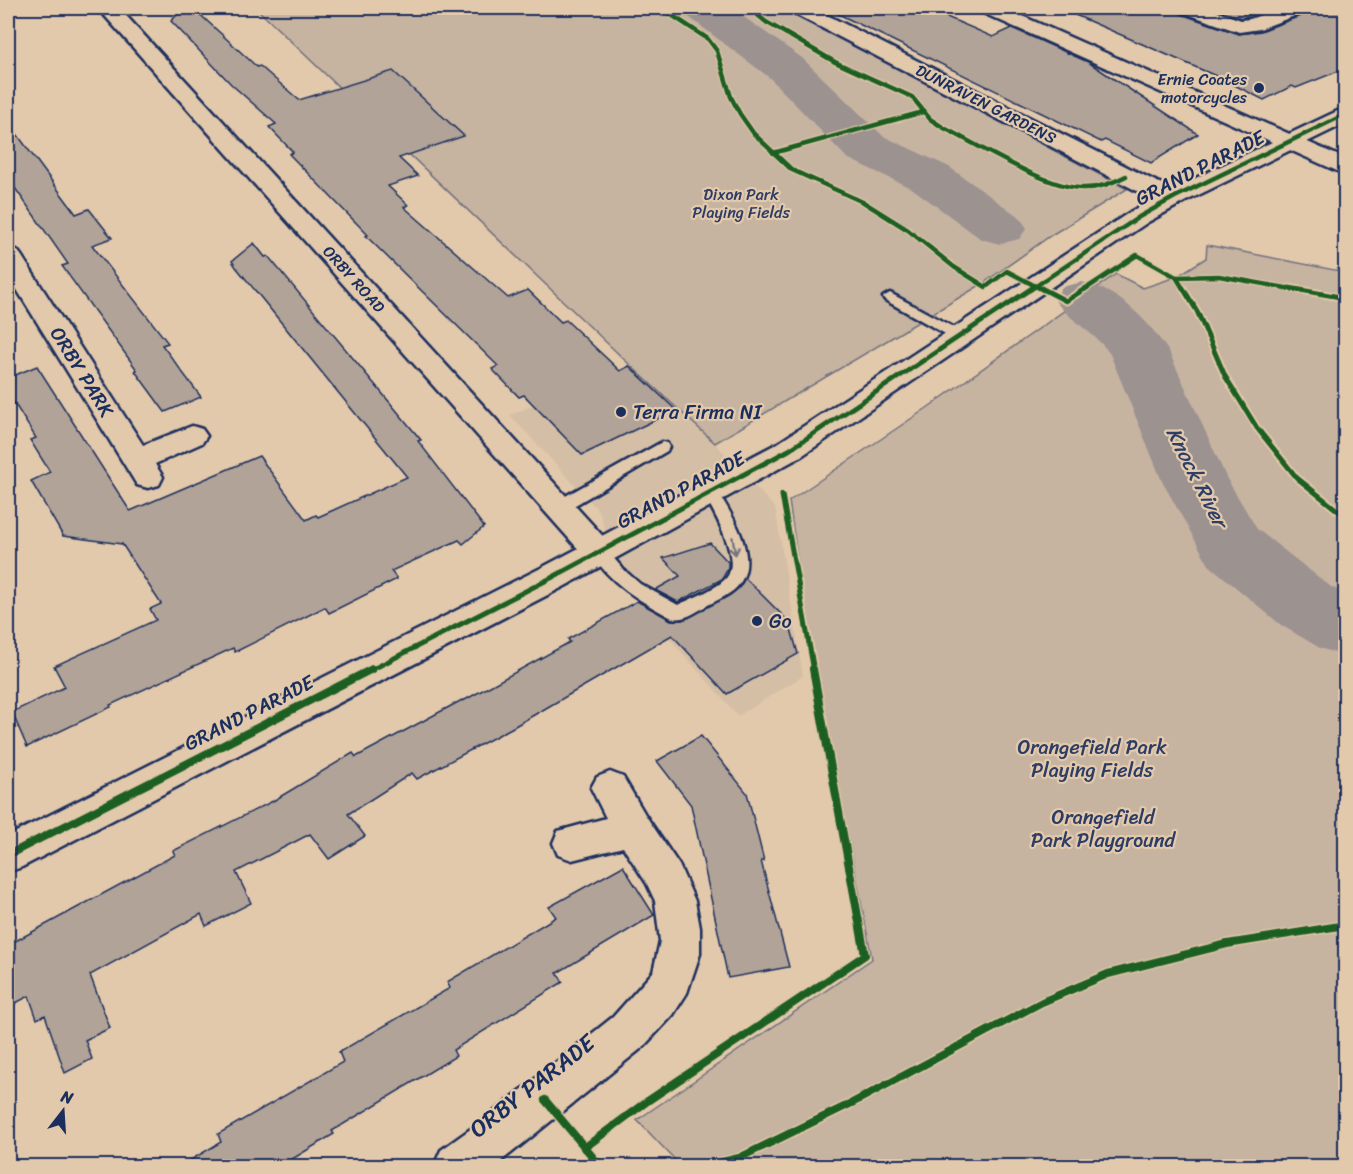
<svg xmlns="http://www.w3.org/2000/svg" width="1353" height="1174" viewBox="0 0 1353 1174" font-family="Sriracha,sans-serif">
  <rect width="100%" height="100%" fill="#e3c9ab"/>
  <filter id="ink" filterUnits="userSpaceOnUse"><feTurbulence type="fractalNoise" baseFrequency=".0167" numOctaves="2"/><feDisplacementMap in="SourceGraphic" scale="12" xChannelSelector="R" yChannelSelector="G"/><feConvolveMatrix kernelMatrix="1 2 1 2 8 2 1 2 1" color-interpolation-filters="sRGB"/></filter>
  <g filter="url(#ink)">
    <path fill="#d4bea5" d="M630,365L715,443L775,508L803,676L738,716L624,587L599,511L510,415Z"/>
    <g fill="#c6b3a0" stroke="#70717f" stroke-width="1.5">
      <path d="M256,8H785L1127,189L1053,234L982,284L715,443L630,365Z"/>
      <path d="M1207,245L1345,272V1166H681L637,1120L872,959L807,624L789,501L927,408L1116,274L1143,288L1176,277L1206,258Z"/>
    </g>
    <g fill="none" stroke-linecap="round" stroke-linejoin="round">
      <g fill="#9c9290" fill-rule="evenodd">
        <path d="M682,8H731L802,58L883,136L949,167L1019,217L1027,228L1019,239L1000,244L981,239L913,189L847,158L770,78L689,17Z"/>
        <path d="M1082,282C1120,291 1148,320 1169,352L1227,479L1257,529L1331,587L1346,594V656L1320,648L1281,625L1209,565L1162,481L1110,354C1095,332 1069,321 1054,299L1062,287Z"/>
      </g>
    </g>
    <g fill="#b1a398" stroke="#1b2f5e" stroke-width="1.5">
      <path d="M184,8H193L257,67L260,66L299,100L393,71L464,136L399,158L418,176L388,186L408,205L404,207L508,298L528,290L561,322L566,320L620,371L629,366L676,410L582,455L524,395L519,397L492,369L498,366L366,236L368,235L289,154L293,152L269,127L276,124L231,84L171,21Z"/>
      <path d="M826,8H926L993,37L1012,28L1088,62L1198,134L1151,163L1105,140L1101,142Z"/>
      <path d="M1059,8H1177L1181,14L1239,34L1261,31L1306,14L1310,8H1346V68L1296,88L1292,86L1264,100L1216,76Z"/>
      <path d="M1212,8H1276L1241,18Z"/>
      <path d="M8,122L76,214L89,209L112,238L92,245L168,343L162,345L201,397L165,412L135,371L137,370L62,266L68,264L8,178Z"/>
      <path d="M254,243L265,257L268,256L421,440L418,441L484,527L463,544L459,540L391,571L397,579L329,613L325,607L235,652L233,648L110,705L111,707L27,747L12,712L65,687L54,666L156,620L150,609L161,604L122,544L63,536L31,481L50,472L30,440L36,438L8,393V378L37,366L130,511L259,456L306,520L316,515L318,517L407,477L236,267L232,261Z"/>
      <path d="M710,543L728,562V568L722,579L678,602L655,590L680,576L663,558Z"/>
      <path d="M745,578L789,622L798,654L727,694L672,635L515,726L417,779L412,773L348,814L365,836L329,859L310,834L236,872L251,903L206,926L201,914L90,975L110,1028L85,1040L92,1059L65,1073L45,1015L37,1019L29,996L8,1007V945L175,855L173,851L273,801L353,753L356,757L462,700L463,701L570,642L568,639L637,601L671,620H682L730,595L739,588Z"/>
      <path d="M701,736L747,793L764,861H761L789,967L728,978L691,805L657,761Z"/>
      <path d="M623,866L654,915L557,973L563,982L453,1050L456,1056L332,1131L334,1134L279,1167H179L221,1142L218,1134L343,1062L339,1052L450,988L447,982L556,917L549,907Z"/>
    </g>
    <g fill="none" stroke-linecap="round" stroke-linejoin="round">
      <defs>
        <g id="lane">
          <path d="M890,293L966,334L968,337L961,341L956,340L885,300L883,297Z"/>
          <path d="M662,442L667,443L669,447L667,451L565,511H553L551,507L553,503Z"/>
          <path d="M711,488L716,489C731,513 759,556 740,583C733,594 717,600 706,606C696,612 684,621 672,618C641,602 609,583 591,552L593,548H605L623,569L640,584L678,605C690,599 719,588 727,577C741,558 713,510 703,493L706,489Z"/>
        </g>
        <g id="street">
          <path d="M98,8H119L610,544L615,552L610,560L599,564L588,560Z"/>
          <path d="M788,8H813L1157,182L1184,192L1187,197L1184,202L1175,204L1139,192L791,12Z"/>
          <path d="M978,8H1004L1346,159V175L981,12Z"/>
          <path d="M1179,8H1207L1241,20L1250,19L1281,8H1308L1305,12L1260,29L1239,32L1182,12Z"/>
          <path d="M8,247L17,250L21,255L143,445L192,426L202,429L207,436L202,443L155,464L163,477L159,485L148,488L137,485L8,275Z"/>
          <path d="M610,772L623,777L646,816L679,865L695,901L700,928V954L687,993L673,1015L643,1047L495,1166H434L441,1150L486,1118L613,1017L653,972L660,941L655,901L647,884L623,847L572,860L558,855L553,843L558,831L606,818L591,788L597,777Z"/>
        </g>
        <path id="secondary" d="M1346,107V123L1184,202L1148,222L800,457L565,586L22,867L8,872V836L541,568L778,443L1130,212L1166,192Z"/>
      </defs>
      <use href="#lane" stroke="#1b2f5e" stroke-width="5"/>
      <use href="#street" stroke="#1b2f5e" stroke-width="5"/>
      <use href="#secondary" stroke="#1b2f5e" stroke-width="5"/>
      <path stroke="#1b2f5e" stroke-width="4" stroke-dasharray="1.5 4.5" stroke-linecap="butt" d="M782,495L814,671"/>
      <g stroke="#1b2f5e" stroke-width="4.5" stroke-dasharray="1.5 5" stroke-linecap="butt">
        <path d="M571,1131L597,1162L607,1166"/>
        <path d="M584,1148L646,1102L865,955L813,669"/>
        <path d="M705,1166L739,1158L852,1103L1042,1002L1108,974L1227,944L1346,925"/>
      </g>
      <use href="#lane" fill="#e3c9ab" fill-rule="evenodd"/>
      <use href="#street" fill="#e3c9ab" fill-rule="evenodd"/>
      <use href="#secondary" fill="#e3c9ab" fill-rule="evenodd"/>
      <defs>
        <g id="cycleway-far2">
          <path d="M661,8L708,39L717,51L731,97L740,114L754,134L792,170L865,203L908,230L954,267L986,287L1007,271L1043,290"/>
          <path d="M749,8L766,22L835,62L912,97L930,119L944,128C978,145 1045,187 1081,188C1098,189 1112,183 1126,176"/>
          <path d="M773,153L923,112"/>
          <path d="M1176,277L1219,276L1297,290"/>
          <path d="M1030,290L1139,217L1175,197L1346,114"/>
          <path d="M1084,290L1137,255L1176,277L1184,290"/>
        </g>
        <g id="cycleway-far1">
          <path d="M1041,288L1066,301L1086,288"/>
          <path d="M1183,288L1197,311L1225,376L1257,428L1297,478L1346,517"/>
          <path d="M1289,288L1346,298"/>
          <path d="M782,495L814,671"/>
          <path d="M369,671L553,577L789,450L1032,288"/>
        </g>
        <g id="cycleway">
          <path d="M8,855L372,669"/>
          <path d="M545,1100L597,1162L607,1166"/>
          <path d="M584,1148L646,1102L865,955L813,669"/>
          <path d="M705,1166L739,1158L852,1103L1042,1002L1108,974L1227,944L1346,925"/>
        </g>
      </defs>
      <use href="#cycleway-far2" stroke="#e3c9ab" stroke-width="7"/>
      <use href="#cycleway-far1" stroke="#e3c9ab" stroke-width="9"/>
      <use href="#cycleway" stroke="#e3c9ab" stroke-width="11"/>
      <use href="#cycleway-far2" stroke="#1b5e20" stroke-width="4.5"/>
      <use href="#cycleway-far1" stroke="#1b5e20" stroke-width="5"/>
      <use href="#cycleway" stroke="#1b5e20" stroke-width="8"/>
    </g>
    <defs><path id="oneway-shaft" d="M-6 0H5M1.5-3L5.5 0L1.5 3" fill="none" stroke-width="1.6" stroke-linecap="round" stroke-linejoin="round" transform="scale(1.5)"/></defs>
    <use stroke="#757481" href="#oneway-shaft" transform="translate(734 546) rotate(80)"/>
  </g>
  <g fill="#1b2f5e" stroke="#e3c9ab" stroke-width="2">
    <circle cx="1259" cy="88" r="6"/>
    <circle cx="621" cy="412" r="6"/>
    <circle cx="757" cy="621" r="6"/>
  </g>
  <g text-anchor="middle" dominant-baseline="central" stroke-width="4.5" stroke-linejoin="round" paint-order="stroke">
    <g font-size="16" fill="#1b2f5e" stroke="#e3c9ab" text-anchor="end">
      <text x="1247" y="79">Ernie Coates<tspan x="1247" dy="18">motorcycles</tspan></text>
    </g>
    <g font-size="16" fill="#1b2f5e" stroke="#e3c9ab">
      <text transform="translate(986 104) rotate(27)">DUNRAVEN GARDENS</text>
      <text transform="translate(354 279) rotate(48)">ORBY ROAD</text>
    </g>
    <g font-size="16" fill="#2c3c65" stroke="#e3c9ab">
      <text x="741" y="194">Dixon Park<tspan x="741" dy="18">Playing Fields</tspan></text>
    </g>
    <g font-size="20" fill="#1b2f5e" stroke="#e3c9ab">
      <text transform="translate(1200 168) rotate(-27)">GRAND PARADE</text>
      <text transform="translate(82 372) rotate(58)">ORBY PARK</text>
      <text transform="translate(681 490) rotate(-28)">GRAND PARADE</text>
      <text transform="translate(249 713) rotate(-27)">GRAND PARADE</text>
    </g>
    <g font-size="20" fill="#1b2f5e" stroke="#e3c9ab" text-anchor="start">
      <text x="633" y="412">Terra Firma NI</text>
      <text x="769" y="621">Go</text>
    </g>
    <g font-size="20" fill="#2c3c65" stroke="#e3c9ab">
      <text x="1092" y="747">Orangefield Park<tspan x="1092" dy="23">Playing Fields</tspan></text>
      <text x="1103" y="817">Orangefield<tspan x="1103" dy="23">Park Playground</tspan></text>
    </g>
    <g font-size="21" font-style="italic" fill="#2e3e66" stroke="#e3c9ab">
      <text transform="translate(1197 477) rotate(63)">Knock River</text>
    </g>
    <g font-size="24" fill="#1b2f5e" stroke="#e3c9ab">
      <text transform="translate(532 1086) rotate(-38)">ORBY PARADE</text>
    </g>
  </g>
  <rect width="1353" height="1174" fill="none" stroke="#e3c9ab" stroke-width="30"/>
  <rect x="15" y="15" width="1323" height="1144" fill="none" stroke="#1b2f5e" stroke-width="2" filter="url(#ink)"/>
  <g transform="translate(63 1111) rotate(17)" stroke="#e3c9ab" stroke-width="4.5" paint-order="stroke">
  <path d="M0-4.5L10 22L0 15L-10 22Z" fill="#1b2f5e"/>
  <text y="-9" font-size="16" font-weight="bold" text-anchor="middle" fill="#1b2f5e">N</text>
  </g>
</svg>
